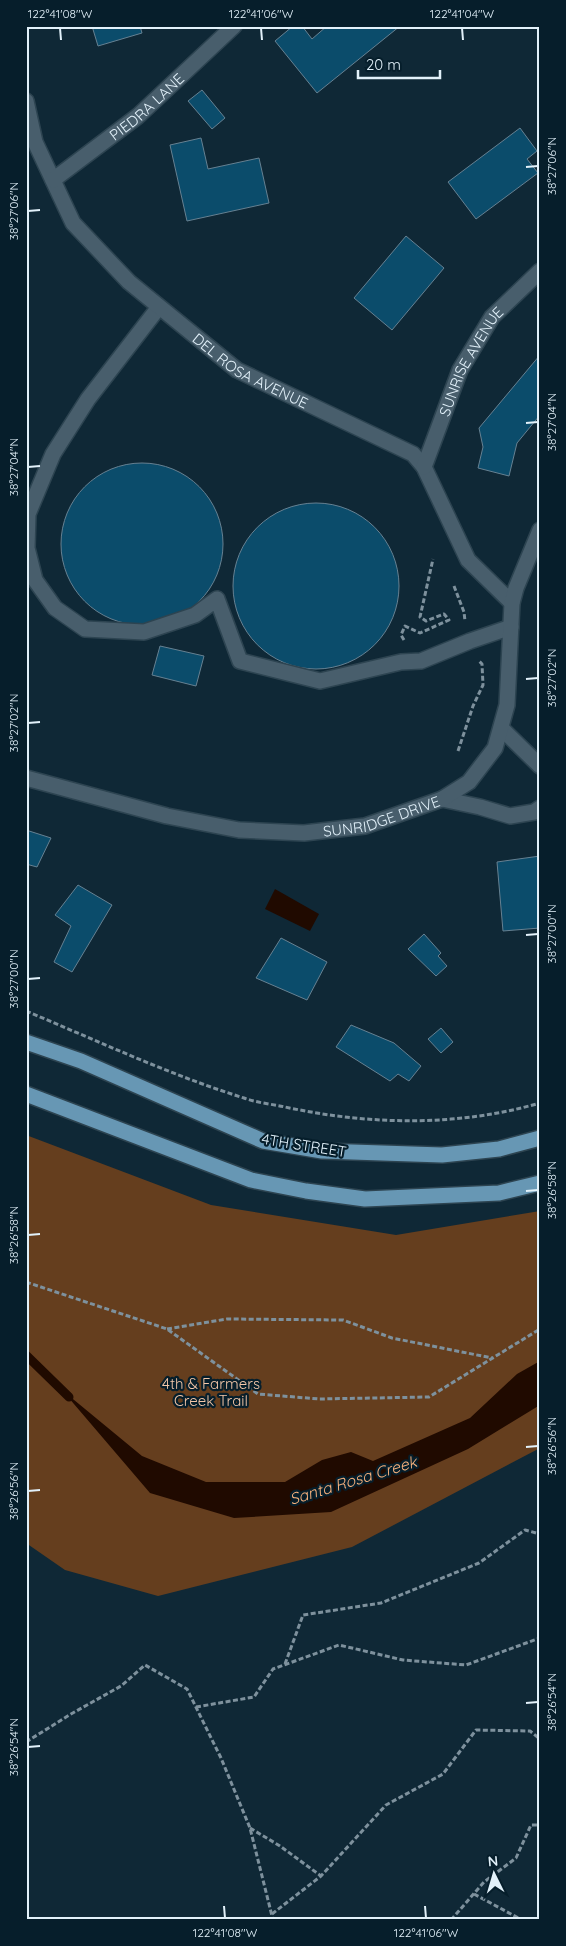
<svg xmlns="http://www.w3.org/2000/svg" width="566" height="1946" viewBox="0 0 566 1946" font-family="Quicksand,sans-serif">
  <rect width="100%" height="100%" fill="#0f2836"/>
  <path fill="#653e1e" d="M26,1135L211,1205L396,1235L540,1211V1448L352,1547L158,1596L65,1570L26,1543Z"/>
  <g fill="#200a00">
    <path d="M275,889L319,914L310,931L265,909Z"/>
    <path d="M540,1361V1405L468,1449L331,1512L234,1518L150,1493L62,1390L142,1456L206,1482H285L322,1460L351,1452L373,1461L470,1418L517,1374Z"/>
  </g>
  <g fill="none" stroke-linecap="round" stroke-linejoin="round">
    <path stroke="#200a00" stroke-width="9" d="M26,1355L69,1397"/>
  </g>
  <g fill="#0b4c6b" stroke="#668192">
    <path d="M92,26H140L142,33L98,46Z"/>
    <path d="M293,26H302L312,39L327,26H400L317,93L275,41Z"/>
    <path d="M202,90L225,118L212,129L188,101Z"/>
    <path d="M520,128L537,151L527,159L538,173L476,219L448,182Z"/>
    <path d="M201,138L208,169L259,158L269,203L187,221L170,145Z"/>
    <path d="M406,236L444,268L392,330L354,298Z"/>
    <path d="M540,355V415L517,443L509,476L478,468L483,447L479,428Z"/>
    <circle cx="142" cy="544" r="81"/>
    <circle cx="316" cy="586" r="83"/>
    <path d="M160,646L204,656L196,686L152,675Z"/>
    <path d="M26,830L51,838L37,867L26,864Z"/>
    <path d="M540,856V898L538,899L540,928L503,931L497,862Z"/>
    <path d="M78,885L112,905L72,972L54,962L71,926L55,915Z"/>
    <path d="M424,934L441,953L438,956L447,966L436,976L408,949Z"/>
    <path d="M281,938L327,962L307,1000L256,978Z"/>
    <path d="M351,1025L394,1043L421,1066L409,1081L398,1074L390,1081L336,1047Z"/>
    <path d="M441,1028L453,1042L441,1053L428,1039Z"/>
  </g>
  <g fill="none" stroke-linecap="round" stroke-linejoin="round">
    <defs>
      <g id="lane">
        <path d="M159,307L88,399L53,454L28,514L27,548L35,580L55,608L85,629L144,632L195,615L217,599L240,661L320,681L401,662L421,661L470,641L511,627"/>
        <path d="M501,728L540,766"/>
        <path d="M442,799L480,807L510,816L534,812L540,808"/>
      </g>
      <g id="street">
        <path id="s1" d="M26,101L35,142L73,223L129,282L237,370L413,454L424,467L468,560L512,603"/>
        <path id="s2" d="M53,180L138,116L234,26"/>
        <path id="s3" d="M424,467L460,370L492,317L540,271"/>
        <path id="s4" d="M26,778L167,816L239,830L304,833L365,826L442,799L469,782L495,748L507,705L512,603L516,588L540,530"/>
      </g>
      <g id="primary">
        <path d="M26,1042L81,1061L263,1141L322,1151L442,1155L499,1149L540,1138"/>
        <path d="M26,1094L251,1180L306,1191L365,1199L499,1193L540,1183"/>
      </g>
    </defs>
    <use href="#lane" stroke="#2d4451" stroke-width="18"/>
    <use href="#street" stroke="#2d4451" stroke-width="18"/>
    <use href="#primary" stroke="#2d4451" stroke-width="18"/>
    <g stroke="#7e919d" stroke-width="3" stroke-dasharray="5 2.5" stroke-linecap="butt">
      <path d="M454,586L464,612L465,621"/>
      <path d="M404,640L401,635L405,626L420,633L449,620L444,614L426,621L420,617L433,559"/>
      <path d="M458,751L473,706L483,685L482,664L478,660"/>
      <path d="M26,1011C98,1041 170,1075 244,1098C257,1103 272,1104 285,1107C369,1125 457,1127 540,1103"/>
      <path d="M26,1282L167,1329L258,1394L319,1399L429,1397L540,1329"/>
      <path d="M167,1329L227,1319L343,1320L392,1338L492,1358"/>
      <path d="M285,1664L303,1615L381,1603L479,1563L525,1530L540,1534"/>
      <path d="M196,1707L254,1697L273,1669L339,1645L403,1660L466,1665L540,1638"/>
      <path d="M26,1742L71,1714L121,1686L145,1665L187,1689L221,1758L250,1828L273,1920"/>
      <path d="M250,1828L280,1846L321,1876"/>
      <path d="M474,1894L522,1920"/>
      <path d="M272,1914L321,1876L386,1805L443,1774L476,1730L530,1731L540,1739"/>
      <path d="M451,1920L484,1882L516,1858L531,1825H540"/>
    </g>
    <use href="#lane" stroke="#485e6c" stroke-width="15"/>
    <use href="#street" stroke="#485e6c" stroke-width="15"/>
    <use href="#primary" stroke="#6797b4" stroke-width="15"/>
  </g>
  <path fill="none" stroke="#e2f1fa" stroke-width="2" d="M60,28L61,40M261,28L262,40M462,28L463,40M526,167L538,166M28,211L40,210M526,423L538,422M28,467L40,466M526,679L538,678M28,723L40,722M526,935L538,934M28,979L40,978M526,1191L538,1190M28,1235L40,1234M526,1447L538,1446M28,1491L40,1490M526,1703L538,1702M28,1747L40,1746M224,1906L225,1918M425,1906L426,1918"/>
  <g text-anchor="middle" dominant-baseline="central" stroke-width="4.5" stroke-linejoin="round" paint-order="stroke">
    <g font-size="15" fill="#e2f1fa" stroke="#061e2b">
      <text stroke="none"><textPath href="#s2" startOffset="119">PIEDRA LANE</textPath></text>
      <text stroke="none"><textPath href="#s3" startOffset="116">SUNRISE AVENUE</textPath></text>
      <text stroke="none"><textPath href="#s1" startOffset="364">DEL ROSA AVENUE</textPath></text>
      <text stroke="none"><textPath href="#s4" startOffset="364">SUNRIDGE DRIVE</textPath></text>
      <text transform="translate(304 1145) rotate(9)">4TH STREET</text>
    </g>
    <g font-size="15" fill="#f5c8a9" stroke="#061e2b">
      <text x="211" y="1383">4th &amp; Farmers<tspan x="211" dy="17">Creek Trail</tspan></text>
    </g>
    <g font-size="16" font-style="italic" fill="#fcb47e" stroke="#061e2b">
      <text transform="translate(353 1480) rotate(-17)">Santa Rosa Creek</text>
    </g>
  </g>
  <rect width="566" height="1946" fill="none" stroke="#061e2b" stroke-width="55"/>
  <g transform="translate(494 1874) rotate(355)" stroke="#061e2b" stroke-width="4" paint-order="stroke">
  <path d="M0-4L9 19L0 12L-9 19Z" fill="#e2f1fa"/>
  <text y="-8" font-size="14" font-weight="bold" text-anchor="middle" fill="#e2f1fa">N</text>
  </g>
  <path d="M358 70v8h82v-8" fill="none" stroke="#e2f1fa" stroke-width="2.5"/>
  <text x="366" y="70" font-size="15" fill="#e2f1fa" stroke="#061e2b" stroke-width="4" paint-order="stroke">20 m</text>
  <rect x="28" y="28" width="510" height="1890" fill="none" stroke="#e2f1fa" stroke-width="2"/>
  <g font-size="12" text-anchor="middle" fill="#e2f1fa">
    <text x="60" y="18">122°41'08"W</text>
    <text x="261" y="18">122°41'06"W</text>
    <text x="462" y="18">122°41'04"W</text>
    <text transform="translate(552 166) rotate(-90)" y="4">38°27'06"N</text>
    <text transform="translate(14 211) rotate(-90)" y="4">38°27'06"N</text>
    <text transform="translate(552 422) rotate(-90)" y="4">38°27'04"N</text>
    <text transform="translate(14 467) rotate(-90)" y="4">38°27'04"N</text>
    <text transform="translate(552 678) rotate(-90)" y="4">38°27'02"N</text>
    <text transform="translate(14 723) rotate(-90)" y="4">38°27'02"N</text>
    <text transform="translate(552 934) rotate(-90)" y="4">38°27'00"N</text>
    <text transform="translate(14 979) rotate(-90)" y="4">38°27'00"N</text>
    <text transform="translate(552 1190) rotate(-90)" y="4">38°26'58"N</text>
    <text transform="translate(14 1235) rotate(-90)" y="4">38°26'58"N</text>
    <text transform="translate(552 1446) rotate(-90)" y="4">38°26'56"N</text>
    <text transform="translate(14 1491) rotate(-90)" y="4">38°26'56"N</text>
    <text transform="translate(552 1702) rotate(-90)" y="4">38°26'54"N</text>
    <text transform="translate(14 1747) rotate(-90)" y="4">38°26'54"N</text>
    <text x="225" y="1937">122°41'08"W</text>
    <text x="426" y="1937">122°41'06"W</text>
  </g>
</svg>
